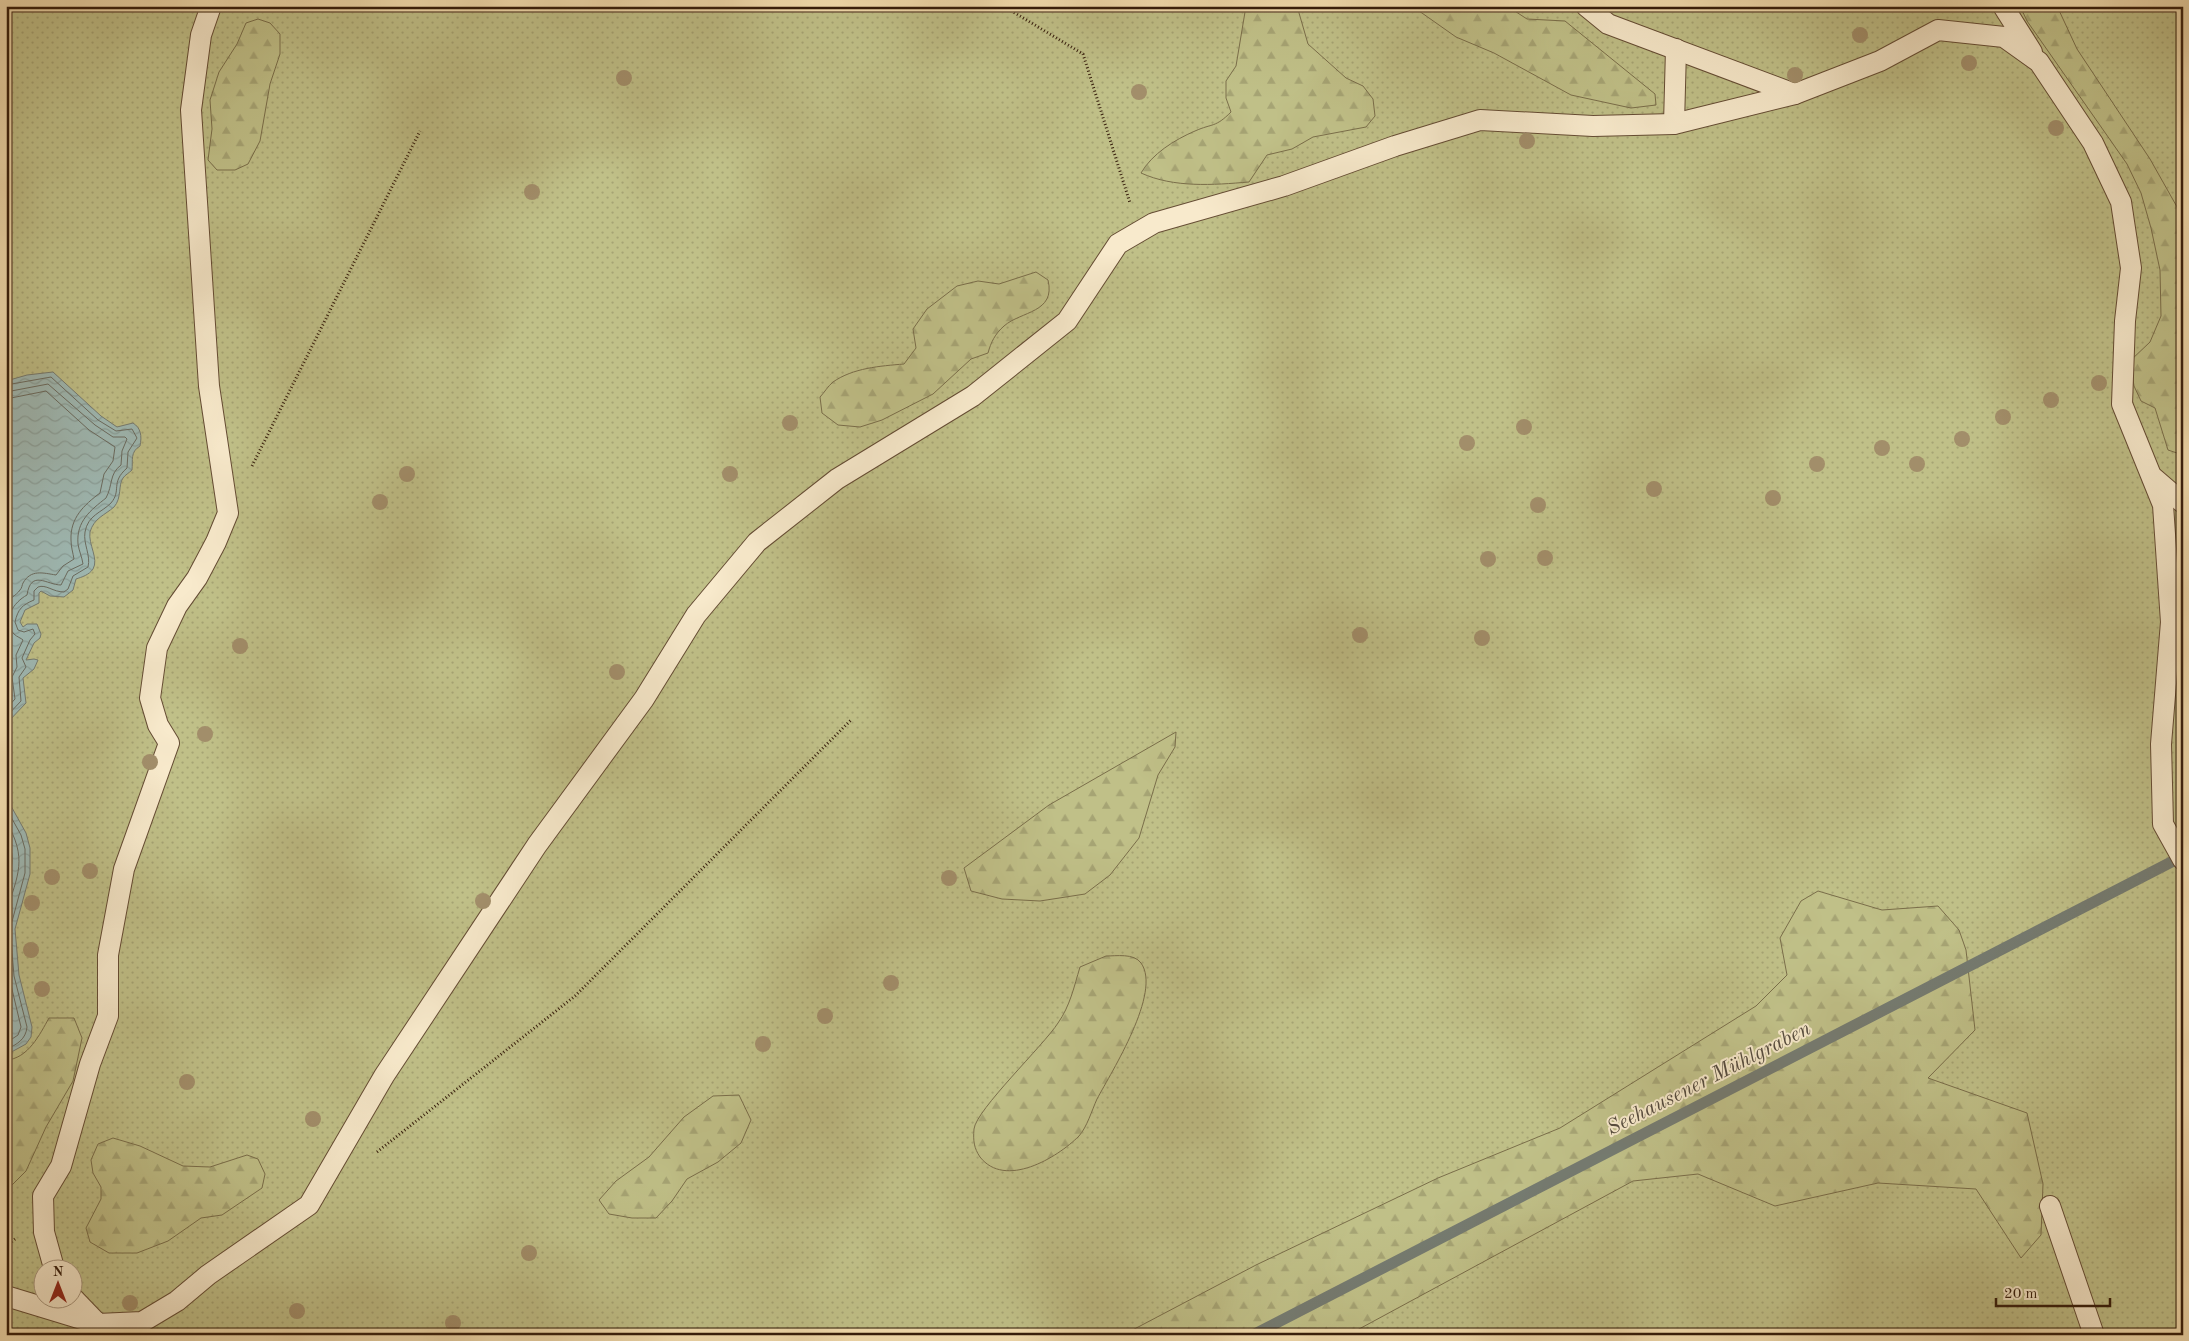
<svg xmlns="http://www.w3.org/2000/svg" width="2189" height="1341" viewBox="0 0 2189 1341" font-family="'Old Standard TT',serif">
  <defs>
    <pattern id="grass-dots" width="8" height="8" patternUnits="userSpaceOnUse" patternTransform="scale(1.25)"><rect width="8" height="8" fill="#c0c088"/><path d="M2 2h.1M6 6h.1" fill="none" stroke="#a6a474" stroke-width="1.8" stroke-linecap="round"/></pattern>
    <pattern id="forest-firs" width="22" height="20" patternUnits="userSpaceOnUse" patternTransform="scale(1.25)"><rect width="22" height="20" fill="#c0c088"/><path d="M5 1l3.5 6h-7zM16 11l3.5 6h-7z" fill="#a6a474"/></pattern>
    <pattern id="water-waves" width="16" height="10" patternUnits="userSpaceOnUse" patternTransform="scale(1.25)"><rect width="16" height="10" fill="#9fbab5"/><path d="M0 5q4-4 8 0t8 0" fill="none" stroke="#8a9f9a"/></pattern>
  </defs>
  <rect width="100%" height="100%" fill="#f4deb0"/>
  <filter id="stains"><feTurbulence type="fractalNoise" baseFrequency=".004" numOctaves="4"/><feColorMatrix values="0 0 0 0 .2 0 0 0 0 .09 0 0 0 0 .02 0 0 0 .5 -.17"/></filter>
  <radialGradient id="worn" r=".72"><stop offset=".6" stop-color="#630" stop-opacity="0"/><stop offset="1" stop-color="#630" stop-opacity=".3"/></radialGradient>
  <path fill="url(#grass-dots)" stroke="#7a6e4a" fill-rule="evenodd" d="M6,6H2183V1335H6ZM42,1268H72V1298H42Z"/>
  <g fill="url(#forest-firs)" stroke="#7a6e4a">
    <path d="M1246,6H1297L1308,44L1346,78L1363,86L1373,99L1375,116L1366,127L1313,137L1292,149L1267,155L1249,182C1213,185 1174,188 1141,173C1152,154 1174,140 1195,131C1213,123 1215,128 1231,112L1226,98V81L1236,66Z"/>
    <path d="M1412,6H1507L1527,19L1565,21L1655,94L1656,105L1631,108L1571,95L1494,53L1456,37Z"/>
    <path d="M2020,6H2057L2077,49L2150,159L2181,214L2183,455L2168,450L2155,408L2141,401L2134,386L2130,361L2150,342L2161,316L2160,270L2151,228L2141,193L2127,164L2027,21Z"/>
    <path d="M258,19L270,23L280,34V54L270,84L260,141L248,164L235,170H217L208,160L212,129L210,100L219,72L237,44L246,23Z"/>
    <path d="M1036,272L1048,280C1056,313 1021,311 1004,326C995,334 991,342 988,353L971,359L933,394L882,420L860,427L838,425L822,413L820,397C824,393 828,386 833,382C853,368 880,366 904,364L916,348L913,329L927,309L957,286L978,281L999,284Z"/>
    <path d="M1176,732L1175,747L1158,775L1139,838L1110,875L1085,894L1040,901L1002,899L971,891L964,868L1049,805Z"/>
    <path d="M1818,891L1882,910L1938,906L1959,930L1966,950L1975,1030L1928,1078L2027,1113L2043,1184L2041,1235L2021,1258L1976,1189L1878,1183L1775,1206L1698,1174L1633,1181L1348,1335H1123L1256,1265L1438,1178L1560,1128L1756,1006L1787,975L1780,938L1801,901Z"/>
    <path d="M1106,956C1116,956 1134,953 1141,963C1162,992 1112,1071 1097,1099C1092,1110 1087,1127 1079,1136C1057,1158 1005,1189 980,1157C974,1148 973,1141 974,1129C976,1110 1044,1045 1058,1023C1070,1006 1074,987 1080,967Z"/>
    <path d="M49,1018H74L82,1038L73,1081L46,1127L26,1171L6,1191V1060C28,1059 40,1034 49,1018Z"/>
    <path d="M739,1095L751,1120L741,1143L718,1162L687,1179L672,1201L656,1218H632L609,1214L599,1200L616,1181L649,1157L684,1117L713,1096Z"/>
    <path d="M113,1138L140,1146L183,1166L210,1167L247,1155L258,1159L265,1174L262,1188L222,1215L201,1218L168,1241L137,1253H109L90,1242L86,1228L101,1199V1187L93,1173L91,1160L98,1144Z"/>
  </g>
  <g fill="url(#water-waves)" stroke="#757b71">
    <path d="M53,372L101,416L117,427L133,423C141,428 142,436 140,446C130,452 133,460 132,470C129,473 125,475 123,478C118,485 122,498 114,507C105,515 94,518 90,532C88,544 99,559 93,569C89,575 82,577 76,579L73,590L64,597L50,596L41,591L39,593V603L25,610L20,622L23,627L27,624H37L41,634L40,638L34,643L26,660L34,659L38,660L34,669L23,678L26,703L6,724V381L27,375Z"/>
    <path d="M6,797L26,833L30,848V874L15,929L19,975L32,1027L31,1037L26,1044L6,1055Z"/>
  </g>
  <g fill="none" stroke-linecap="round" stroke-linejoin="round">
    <g stroke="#6a6b60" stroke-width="1">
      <path d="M6,385L51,377L98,420L116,431L132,429L137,438L128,452L127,468C110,483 122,490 111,503C101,513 88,515 85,532C83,544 91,555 88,567L73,576L68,589L64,592C53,592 46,584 38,587L34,591V600C22,605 18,609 15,622L18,630L24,632L33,629L35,634L30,640L22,658L26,667L19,677L21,701L6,717"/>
      <path d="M6,392L48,384L95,425L113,437H125L127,439L122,451L121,465C109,474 113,485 106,498C91,510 76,521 78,544C79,551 82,557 83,564L68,571L61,585C47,585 31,569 27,595C14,602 1,620 14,634C17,637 21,638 23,640L16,655L17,667L12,677L15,699L6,709"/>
      <path d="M6,399L46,391L89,430L115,447L113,461L104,474L100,493C84,505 70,518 71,540C71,547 73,553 74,559L63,566L56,575C43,573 31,569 23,583C22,585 22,588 20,590C16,596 10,597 6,604"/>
      <path d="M6,808L21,835L25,849V873L10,929L14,976L27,1027C26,1039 17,1045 6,1049"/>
      <path d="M6,821C28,859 18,874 6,913"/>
      <path d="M6,836C16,853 12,871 6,888"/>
      <path d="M6,964L21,1027L18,1035L6,1043"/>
    </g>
    <path stroke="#757b71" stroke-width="11" d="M1253,1335L2183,856"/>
    <defs>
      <g id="lane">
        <path d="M1586,6L1608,24L1795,94"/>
        <path d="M2003,6L2032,52"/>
        <path d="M1674,124L1676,49"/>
        <path d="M2154,478L2183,503"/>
        <path d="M2050,1206L2094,1335"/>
        <path d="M54,1268L44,1232L43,1196L61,1166L90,1064L108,1016V955L124,869L169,743L158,725L150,698L157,648L177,606L197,578L216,542L228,513L209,386L191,110L201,35L211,6"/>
        <path d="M6,1296L98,1324"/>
        <path d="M72,1297L98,1324L142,1322L177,1301L208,1275L309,1205L384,1076L537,845L644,699L696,615L757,542L837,479L973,396L1067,321L1118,244L1154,223L1284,186L1395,146L1480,120L1593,126L1674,124L1795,94L1880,61L1938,30L2004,37L2039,62L2093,143L2121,202L2131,268L2125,321L2122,404L2163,505L2171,622L2161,744L2163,824L2183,860"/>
      </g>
    </defs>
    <use href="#lane" stroke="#654c34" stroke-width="22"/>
    <g stroke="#351c0b" stroke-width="3" stroke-dasharray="1 2.5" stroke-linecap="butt">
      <path d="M1005,7L1083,54L1130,203"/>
      <path d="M252,466L420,131"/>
      <path d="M377,1152L575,996L851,720"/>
      <path d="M6,1246L15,1239"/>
    </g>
    <use href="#lane" stroke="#f8eacc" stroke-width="20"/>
  </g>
  <g fill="#a28e6a">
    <circle cx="1860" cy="35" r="8"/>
    <circle cx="1969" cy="63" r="8"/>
    <circle cx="1795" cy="75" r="8"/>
    <circle cx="624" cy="78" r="8"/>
    <circle cx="1139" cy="92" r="8"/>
    <circle cx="2056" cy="128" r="8"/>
    <circle cx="1527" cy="141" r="8"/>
    <circle cx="532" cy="192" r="8"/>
    <circle cx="2099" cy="383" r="8"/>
    <circle cx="2051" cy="400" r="8"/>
    <circle cx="2003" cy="417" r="8"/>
    <circle cx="790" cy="423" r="8"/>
    <circle cx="1524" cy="427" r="8"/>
    <circle cx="1962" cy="439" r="8"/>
    <circle cx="1467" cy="443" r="8"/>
    <circle cx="1882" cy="448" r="8"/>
    <circle cx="1817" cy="464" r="8"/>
    <circle cx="1917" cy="464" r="8"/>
    <circle cx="407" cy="474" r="8"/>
    <circle cx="730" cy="474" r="8"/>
    <circle cx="1654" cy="489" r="8"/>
    <circle cx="1773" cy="498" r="8"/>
    <circle cx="380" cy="502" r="8"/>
    <circle cx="1538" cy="505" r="8"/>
    <circle cx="1545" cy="558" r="8"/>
    <circle cx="1488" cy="559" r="8"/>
    <circle cx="1360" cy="635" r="8"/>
    <circle cx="1482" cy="638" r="8"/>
    <circle cx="240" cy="646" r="8"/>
    <circle cx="617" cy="672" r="8"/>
    <circle cx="205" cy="734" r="8"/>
    <circle cx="150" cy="762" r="8"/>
    <circle cx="90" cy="871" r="8"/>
    <circle cx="52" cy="877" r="8"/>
    <circle cx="949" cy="878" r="8"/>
    <circle cx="483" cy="901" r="8"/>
    <circle cx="32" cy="903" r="8"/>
    <circle cx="31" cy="950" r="8"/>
    <circle cx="891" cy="983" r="8"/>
    <circle cx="42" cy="989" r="8"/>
    <circle cx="825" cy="1016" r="8"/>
    <circle cx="763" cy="1044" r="8"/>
    <circle cx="187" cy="1082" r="8"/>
    <circle cx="313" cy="1119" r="8"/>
    <circle cx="529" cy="1253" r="8"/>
    <circle cx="130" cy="1303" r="8"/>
    <circle cx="297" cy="1311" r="8"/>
    <circle cx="453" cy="1323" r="8"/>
  </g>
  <g text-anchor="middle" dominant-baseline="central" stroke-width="4" stroke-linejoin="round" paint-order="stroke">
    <g font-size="21" font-style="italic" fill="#554b3e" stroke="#f8eacc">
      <text transform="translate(1709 1079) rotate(-27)">Seehausener Mühlgraben</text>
    </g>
  </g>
  <rect width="2189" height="1341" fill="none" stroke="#f4deb0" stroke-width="25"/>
  <rect x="8" y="8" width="2174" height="1326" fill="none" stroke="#351c0b" stroke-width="2.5"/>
  <rect x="12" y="12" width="2164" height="1316" fill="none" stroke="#351c0b"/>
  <g transform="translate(58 1284)"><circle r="24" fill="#f8eacc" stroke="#aa987f"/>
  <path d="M0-4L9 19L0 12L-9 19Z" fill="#8f2418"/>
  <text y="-8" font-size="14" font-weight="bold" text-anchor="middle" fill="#351c0b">N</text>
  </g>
  <path d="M1996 1298v8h114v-8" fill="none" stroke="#351c0b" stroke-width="2.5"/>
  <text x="2004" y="1298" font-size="15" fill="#351c0b" stroke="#f8eacc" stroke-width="4" paint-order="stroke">20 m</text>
  <rect width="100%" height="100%" filter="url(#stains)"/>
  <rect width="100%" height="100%" fill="url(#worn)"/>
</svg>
